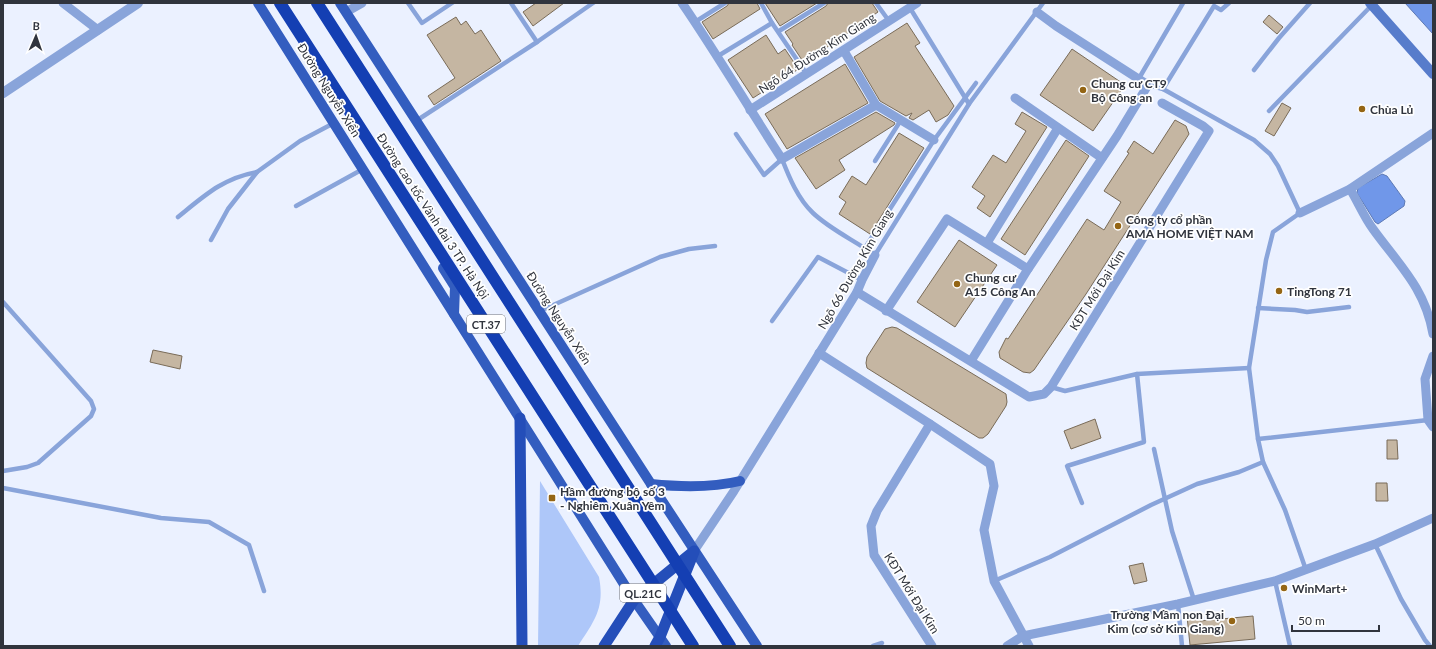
<svg xmlns="http://www.w3.org/2000/svg" width="1436" height="649" viewBox="0 0 1436 649" font-family="Lato,sans-serif">
  <rect width="100%" height="100%" fill="#ebf1ff"/>
  <path fill="#aec7f9" d="M540,481L599,577C605,609 594,621 578,646H538Z"/>
  <g fill="#7097e9" stroke="#5d79b5">
    <path d="M1405,3H1433V34Z"/>
    <path d="M1382,174L1387,176L1405,201L1404,206L1378,224L1375,222L1357,193L1358,188Z"/>
  </g>
  <g fill="#c5b6a2" stroke="#796b58">
    <path d="M536,3H564L533,26L523,12Z"/>
    <path d="M729,3H757L760,9L713,39L702,22L727,6Z"/>
    <path d="M765,3H817L780,26Z"/>
    <path d="M828,3H872L878,12L804,63L792,45L793,44L785,32L826,6Z"/>
    <path d="M1269,15L1283,27L1277,34L1263,22Z"/>
    <path d="M456,17L461,25L466,21L475,34L481,30L501,61L434,105L428,96L455,78L427,35Z"/>
    <path d="M907,23L920,43L915,46L954,106L948,115L936,122L929,110L913,120L909,118L912,113L906,116L880,101L854,57Z"/>
    <path d="M766,35L778,54L785,49L797,67L795,68L797,70L753,98L728,60Z"/>
    <path d="M1072,49L1125,85L1093,131L1040,95Z"/>
    <path d="M845,64L868,103L787,149L765,114Z"/>
    <path d="M1282,103L1291,108L1274,136L1265,131Z"/>
    <path d="M876,112L895,123L894,125L839,160L845,170L816,189L795,158Z"/>
    <path d="M1022,112L1047,127L990,217L977,208L985,196L972,187L993,155L1006,163L1026,131L1015,124Z"/>
    <path d="M1175,120L1186,126L1189,134L1086,294L1034,370L1030,373L1023,372L1000,358L999,352L1006,338L1008,339L1087,219L1104,230L1121,202L1104,191L1129,153L1127,152L1134,141L1153,154Z"/>
    <path d="M899,133L924,148L870,234L839,214L846,202L839,197L852,176L866,185Z"/>
    <path d="M1066,140L1089,156L1025,255L1001,239Z"/>
    <path d="M959,240L997,265L955,327L917,302Z"/>
    <path d="M892,327L897,328L1006,394L1007,402L1006,406L988,434L983,438H979L867,368L866,363L867,357L885,329Z"/>
    <path d="M153,350L182,356L180,369L150,362Z"/>
    <path d="M1095,419L1101,438L1071,449L1064,431Z"/>
    <path d="M1387,440H1397L1398,459H1387Z"/>
    <path d="M1376,483H1387L1388,501H1376Z"/>
    <path d="M1143,563L1147,581L1134,584L1129,566Z"/>
    <path d="M1199,615L1200,621L1253,616L1255,639L1190,645L1187,616Z"/>
  </g>
  <g fill="none" stroke-linecap="round" stroke-linejoin="round">
    <g stroke="#89a4da" stroke-width="4.5">
      <path d="M408,3L422,23L452,3"/>
      <path d="M511,3L537,42"/>
      <path d="M761,3L772,23"/>
      <path d="M876,3L889,21"/>
      <path d="M910,8L969,104"/>
      <path d="M695,22L725,3"/>
      <path d="M779,31L824,3"/>
      <path d="M718,56L772,23L806,73"/>
      <path d="M1254,70L1279,38L1310,3"/>
      <path d="M1138,80L1183,3"/>
      <path d="M1148,85L1163,89L1254,140L1270,154L1278,166L1300,213L1273,232L1266,260L1249,368L1258,439L1263,462L1285,510L1306,570"/>
      <path d="M1163,89L1214,6L1221,10L1229,3"/>
      <path d="M1269,111L1372,5"/>
      <path d="M416,121L537,42L593,3"/>
      <path d="M736,134L764,175L782,159C789,177 798,199 813,213C831,230 854,240 875,255L969,104L1043,3"/>
      <path d="M875,161L901,120"/>
      <path d="M296,206L363,169"/>
      <path d="M178,217C204,196 223,178 257,172"/>
      <path d="M211,240L228,209L257,172L300,141L334,123"/>
      <path d="M865,248L934,140L976,83"/>
      <path d="M3,302L91,401L94,409L91,416L38,463L27,467L3,471"/>
      <path d="M1258,308L1295,310L1307,312L1349,307"/>
      <path d="M540,311L660,257L689,249L715,246"/>
      <path d="M772,321L818,257L862,280"/>
      <path d="M1051,387L1065,391L1137,374L1249,368"/>
      <path d="M1258,439L1428,420"/>
      <path d="M1154,449L1172,531L1194,600"/>
      <path d="M3,488L161,518L209,522L249,545L264,591"/>
      <path d="M1082,503L1067,466L1144,442L1137,374"/>
      <path d="M1375,544L1401,599L1425,640L1430,646"/>
      <path d="M994,581L1050,557L1151,505L1197,484L1239,472L1263,462"/>
      <path d="M1275,581L1290,646"/>
      <path d="M1178,604L1182,646"/>
      <path d="M873,646L882,643"/>
    </g>
    <g stroke="#89a4da" stroke-width="9">
      <path d="M63,3L98,30"/>
      <path d="M682,3C717,54 748,107 782,159L876,105"/>
      <path d="M346,12L362,3"/>
      <path d="M844,51L876,105L934,140"/>
      <path d="M1015,98L1102,158"/>
      <path d="M750,110L917,3"/>
      <path d="M1350,189C1358,202 1364,217 1373,229C1399,265 1425,288 1433,334"/>
      <path d="M1300,213L1350,189L1433,133"/>
      <path d="M987,243L1058,128"/>
      <path d="M857,292L1029,397L1044,394L1051,387L1209,131L1203,126L1162,103"/>
      <path d="M886,311L947,219L1028,269"/>
      <path d="M819,353L930,424L990,464L994,486L984,530L994,581L1029,646"/>
      <path d="M1433,356L1425,379L1428,420L1433,427"/>
      <path d="M971,361L1028,269L1117,136L1148,85L1056,26L1037,12"/>
      <path d="M930,424L877,511L871,526L874,555L932,646"/>
      <path d="M694,551L734,491L857,292L862,280L875,255"/>
      <path d="M1007,646L1023,636L1178,604L1275,581L1375,544L1433,518"/>
    </g>
    <path stroke="#89a4da" stroke-width="10" d="M3,93L138,3"/>
    <path stroke="#577ccb" stroke-width="10" d="M1370,3L1433,74"/>
    <g stroke="#335dbf" stroke-width="10">
      <path d="M258,3L634,600L666,646"/>
      <path d="M340,3L651,484L757,646"/>
      <path d="M443,268L455,287L454,314"/>
      <path d="M651,484C680,487 711,488 740,481"/>
    </g>
    <g stroke="#244eb9" stroke-width="11">
      <path d="M520,418L522,646"/>
      <path d="M604,646L634,600L694,551"/>
      <path d="M655,646L660,637L694,552"/>
    </g>
    <g stroke="#143fb3" stroke-width="12">
      <path d="M280,3L693,646"/>
      <path d="M317,3L730,646"/>
    </g>
  </g>
  <g fill="#946514" stroke="#fff" stroke-width="1.5">
    <circle cx="1083" cy="90" r="4"/>
    <circle cx="1362" cy="109" r="4"/>
    <circle cx="1118" cy="226" r="4"/>
    <circle cx="957" cy="284" r="4"/>
    <circle cx="1279" cy="291" r="4"/>
    <rect x="548" y="494" width="8" height="8" rx="2"/>
    <circle cx="1284" cy="588" r="4"/>
    <circle cx="1232" cy="621" r="4"/>
  </g>
  <g text-anchor="middle" dominant-baseline="central" stroke-width="3.5" stroke-linejoin="round" paint-order="stroke">
    <g fill="#fff" stroke="#6e7177" stroke-width="1">
      <rect x="467" y="315" width="38" height="18" rx="3"/>
      <rect x="620" y="584" width="46" height="18" rx="3"/>
    </g>
    <g font-size="11" font-weight="bold" fill="#30343d">
      <text x="486" y="324">CT.37</text>
      <text x="643" y="593">QL.21C</text>
    </g>
    <g font-size="12" fill="#30343d" stroke="#fff">
      <text transform="translate(817 53) rotate(-33)">Ngõ 64 Đường Kim Giang</text>
      <text transform="translate(329 90) rotate(58)">Đường Nguyễn Xiển</text>
      <text transform="translate(433 216) rotate(57)">Đường cao tốc Vành đai 3 TP. Hà Nội</text>
      <text transform="translate(855 269) rotate(-60)">Ngõ 66 Đường Kim Giang</text>
      <text transform="translate(1097 290) rotate(-58)">KĐT Mới Đại Kim</text>
      <text transform="translate(559 318) rotate(57)">Đường Nguyễn Xiển</text>
      <text transform="translate(912 593) rotate(58)">KĐT Mới Đại Kim</text>
    </g>
    <g font-size="12" font-weight="bold" fill="#30343d" stroke="#fff" text-anchor="start">
      <text x="1091" y="83">Chung cư CT9<tspan x="1091" dy="14">Bộ Công an</tspan></text>
      <text x="1370" y="109">Chùa Lủ</text>
      <text x="1126" y="219">Công ty cổ phần<tspan x="1126" dy="14">AMA HOME VIỆT NAM</tspan></text>
      <text x="965" y="277">Chung cư<tspan x="965" dy="14">A15 Công An</tspan></text>
      <text x="1287" y="291">TingTong 71</text>
      <text x="560" y="491">Hầm đường bộ số 3<tspan x="560" dy="14">- Nghiêm Xuân Yêm</tspan></text>
      <text x="1292" y="588">WinMart+</text>
      <text x="1224" y="614" text-anchor="end">Trường Mầm non Đại<tspan x="1224" dy="14">Kim (cơ sở Kim Giang)</tspan></text>
    </g>
  </g>
  <rect width="1436" height="649" fill="none" stroke="#30343d" stroke-width="8"/>
  <g transform="translate(36 36) rotate(2)" stroke="#ffffff" stroke-width="3" paint-order="stroke">
  <path d="M0-3L7 15L0 10L-7 15Z" fill="#30343d"/>
  <text y="-6" font-size="11" font-weight="bold" text-anchor="middle" fill="#30343d">B</text>
  </g>
  <path d="M1292 625v6h87v-6" fill="none" stroke="#30343d" stroke-width="2"/>
  <text x="1298" y="625" font-size="12" fill="#30343d" stroke="#ffffff" stroke-width="3" paint-order="stroke">50 m</text>
</svg>
